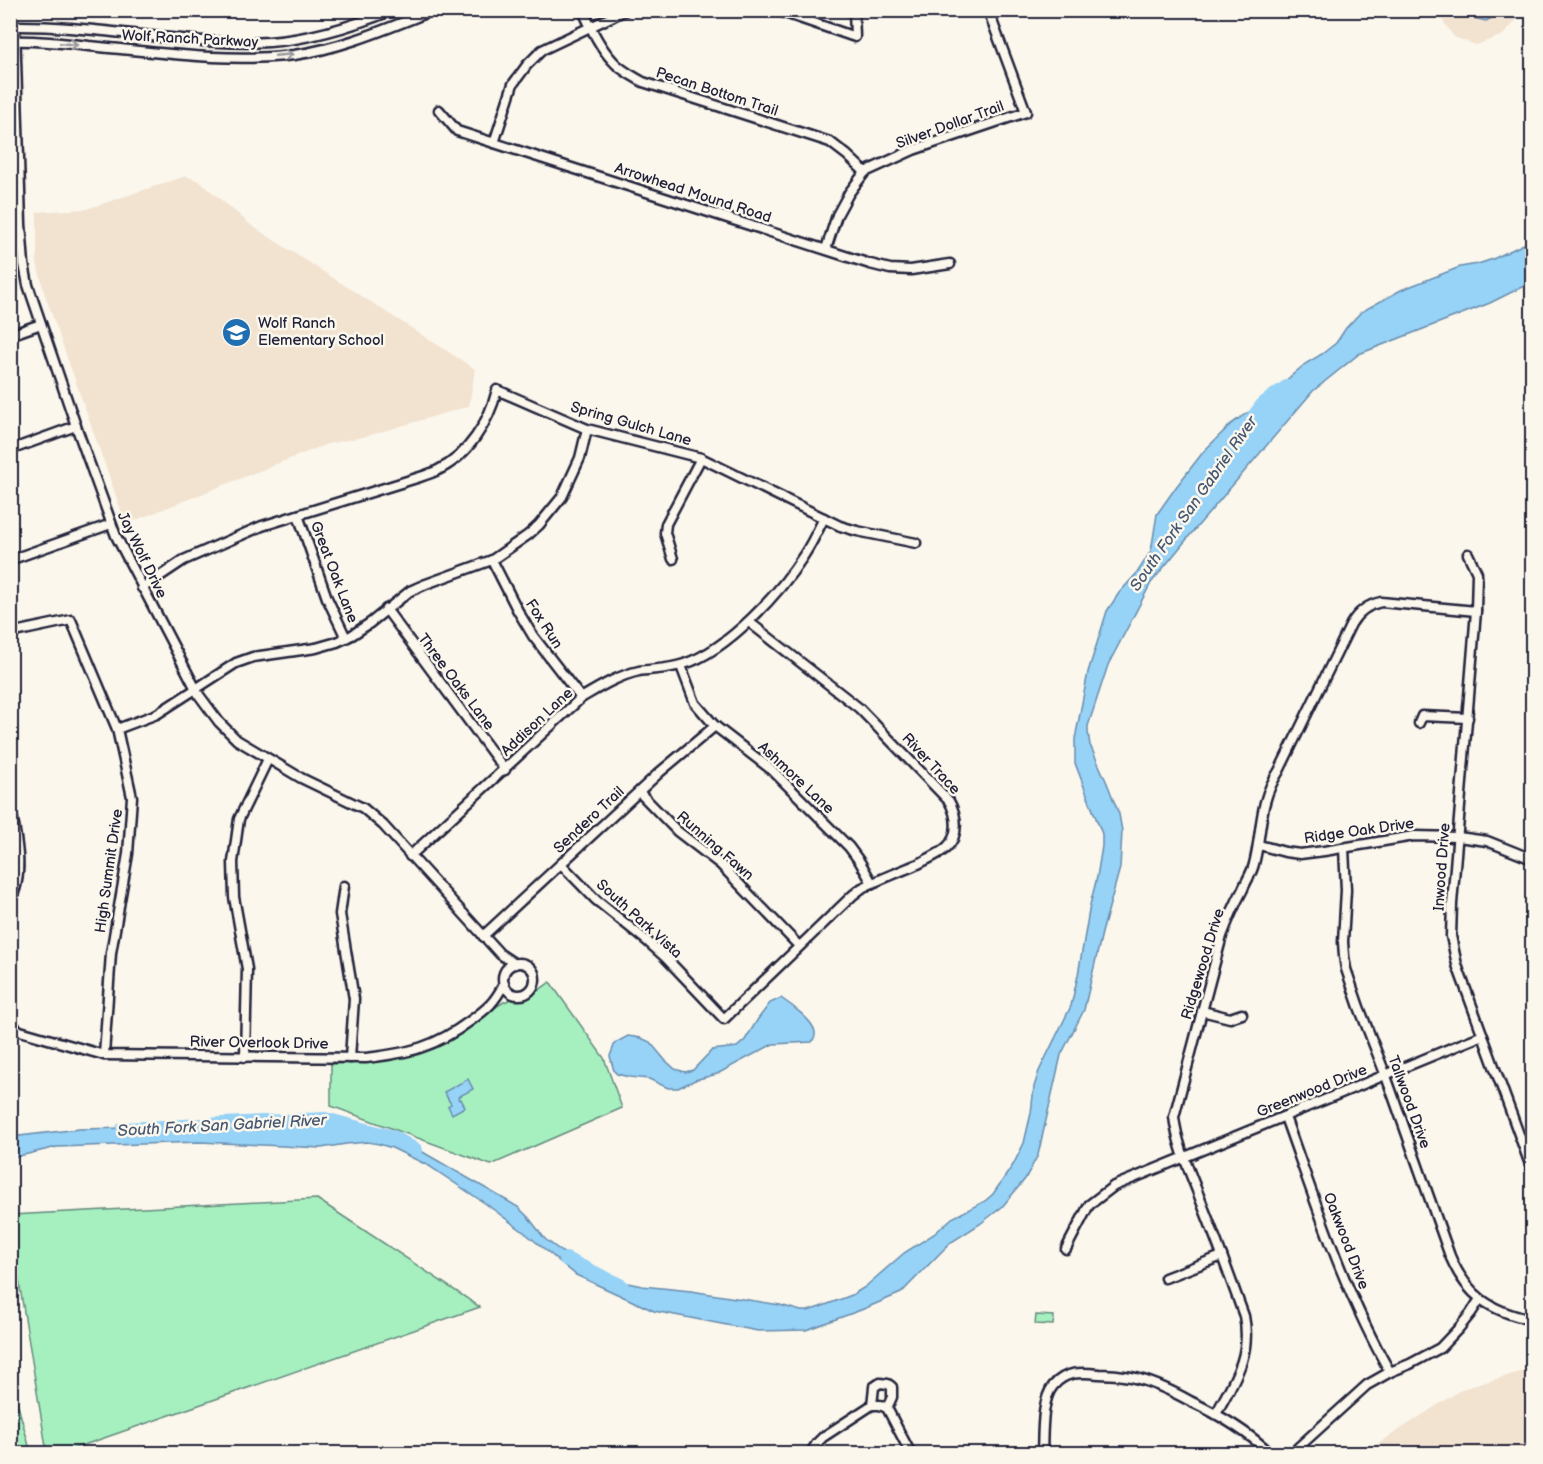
<svg xmlns="http://www.w3.org/2000/svg" width="1543" height="1464" viewBox="0 0 1543 1464" font-family="'Balsamiq Sans',sans-serif">
  <rect width="100%" height="100%" fill="#fbf7ec"/>
  <filter id="ink" filterUnits="userSpaceOnUse"><feTurbulence type="fractalNoise" baseFrequency=".0167" numOctaves="2"/><feDisplacementMap in="SourceGraphic" scale="12" xChannelSelector="R" yChannelSelector="G"/><feConvolveMatrix kernelMatrix="1 2 1 2 8 2 1 2 1" color-interpolation-filters="sRGB"/></filter>
  <g filter="url(#ink)">
    <g fill="#f2e2d0">
      <path d="M1436,11H1532L1528,16H1520L1503,35L1476,45L1454,37Z"/>
      <path d="M186,176L199,181L252,226L475,369L469,406L367,436L327,444L126,524L45,295L37,263V212L87,209Z"/>
      <path d="M1531,1369L1532,1370V1453H1364L1462,1389Z"/>
    </g>
    <g fill="#a6f0bf" stroke="#64897d" stroke-width="1.5">
      <path d="M550,982L604,1058L622,1108L491,1165L331,1106V1064C370,1063 412,1061 448,1041C468,1030 484,1013 504,1002C514,997 517,999 526,997C534,995 543,987 550,982Z"/>
      <path d="M317,1199L480,1307L61,1453H47L11,1232V1215Z"/>
      <path d="M1036,1315L1054,1316L1053,1325L1035,1324Z"/>
      <path d="M11,1380L31,1453H11Z"/>
    </g>
    <g fill="#97d2f7" stroke="#688cac" stroke-width="1.5">
      <path d="M1468,11H1505L1486,21L1474,18Z"/>
      <path d="M1532,240V282L1490,303L1359,354L1313,391L1191,534L1151,583L1108,665L1088,726V732L1090,745L1107,783L1119,814L1122,831L1120,868L1102,933L1084,1010L1061,1055L1038,1155L1025,1179L1002,1207L980,1224L950,1243L901,1293L861,1310L806,1330L758,1331L654,1311L576,1275L525,1233L486,1204L429,1166L392,1148L379,1144L367,1142L346,1144L321,1148L200,1142L57,1147L11,1158V1137L79,1129L172,1127L276,1122L328,1124L369,1129L421,1151L518,1207L529,1218L545,1239L586,1270L604,1278L642,1286L691,1291L780,1305L801,1311H808L820,1307L852,1295L865,1287L904,1253L934,1234L952,1218L985,1201L993,1194L1013,1165L1024,1143L1031,1113L1034,1087L1039,1071L1071,1006L1078,975L1090,905L1097,877L1102,846V834L1075,763V739L1088,672L1107,611L1119,593L1137,573L1151,551L1157,514L1176,487L1204,451L1231,424L1247,413L1262,408L1267,405L1283,383L1305,364L1322,354L1336,343L1346,328L1361,312L1401,290L1460,267L1478,264L1493,259Z"/>
      <path d="M781,998C790,1004 815,1022 815,1033C816,1036 813,1040 812,1042L773,1044L717,1074L695,1080L678,1088H668L649,1079L629,1077L617,1074L614,1071L610,1056L615,1043L628,1036L641,1038L650,1042L665,1060L675,1069L685,1072L693,1070L712,1050L737,1047L745,1040L758,1019L770,1003Z"/>
      <path d="M468,1079L473,1089L458,1097L459,1100L461,1099L465,1107L452,1114L448,1106L451,1104L444,1092Z"/>
    </g>
    <g fill="none" stroke-linecap="round" stroke-linejoin="round">
      <g stroke="#97d2f7" stroke-width="14">
        <path d="M1248,424L1263,404L1288,386"/>
        <path d="M123,1129L325,1119L393,1137L416,1150"/>
        <path d="M566,1259L622,1286"/>
      </g>
      <defs>
        <g id="minor">
          <path d="M583,10C590,27 600,47 612,60C620,70 633,76 643,82L830,142L847,155L865,172"/>
          <path d="M776,10L855,37L854,10"/>
          <path d="M12,26C68,25 126,34 182,39C211,42 240,44 269,42C312,39 353,26 393,10"/>
          <path d="M15,26L21,224L24,264L28,285L76,426L116,536L199,695L219,722L237,740L301,778L363,808L383,825L500,954L515,964"/>
          <path d="M11,41C37,40 63,43 89,46C157,52 226,63 294,55C343,48 388,28 434,10"/>
          <path d="M439,110L457,131L870,264L890,269L911,270L950,264"/>
          <path d="M494,143L513,84L527,65L542,50L626,10"/>
          <path d="M826,249L837,215L849,193L865,172L913,150L1026,112L988,10"/>
          <path d="M10,335L41,324"/>
          <path d="M10,450L76,426"/>
          <path d="M298,515L327,598L346,638"/>
          <path d="M1468,554L1477,573L1476,611L1452,904L1451,936L1457,965L1532,1170"/>
          <path d="M673,559L665,533L666,524L701,458"/>
          <path d="M10,560L111,524"/>
          <path d="M492,560L518,611L533,636L581,698"/>
          <path d="M142,588L184,560L262,526L420,477C426,475 432,473 438,470C468,456 489,422 497,390L587,429L701,458L840,526L857,531L916,543"/>
          <path d="M386,609L505,770"/>
          <path d="M10,633L71,620L117,729L132,797L128,854L111,953L104,1055"/>
          <path d="M681,666L695,703L715,726L772,770L849,847L860,862L872,883"/>
          <path d="M1419,723L1422,716L1468,718"/>
          <path d="M117,729L157,714L236,663L253,657L316,648L337,642L352,635L370,623L410,591L426,584L492,560L528,535L539,525L562,497L580,458L587,429"/>
          <path d="M639,792L677,831L720,864L799,946"/>
          <path d="M10,803C15,833 26,874 10,901"/>
          <path d="M1259,845L1285,852L1300,854L1324,851L1414,836L1458,837L1487,841L1532,859"/>
          <path d="M1344,848L1346,890L1343,942L1344,956L1346,969L1359,1007L1386,1076L1450,1256C1467,1296 1490,1311 1532,1320"/>
          <path d="M410,856L581,698C600,687 617,676 639,671C654,669 670,669 684,664C728,650 780,593 804,555C812,543 818,530 824,518"/>
          <path d="M561,864L596,900L647,941L665,957L724,1019L853,895L862,888C880,879 899,872 918,864C927,859 938,855 946,848C960,836 957,815 949,801L859,708L749,622"/>
          <path d="M344,886L340,914L354,999L350,1058"/>
          <path d="M483,936L660,772L715,726"/>
          <circle cx="519" cy="979" r="16"/>
          <path d="M1202,1011L1230,1018L1242,1014"/>
          <path d="M10,1024L20,1031L104,1055L366,1058C410,1053 435,1047 470,1021C488,1008 494,1003 504,984"/>
          <path d="M245,1057L247,969L234,897L233,862L239,819L268,759"/>
          <path d="M1285,1117C1316,1203 1344,1292 1390,1372"/>
          <path d="M1066,1249L1089,1205L1114,1186L1483,1035"/>
          <path d="M1165,1278L1222,1256"/>
          <path d="M872,1405L874,1387L880,1383L888,1384L892,1387V1397L887,1408"/>
          <path d="M1216,1414C1234,1380 1252,1356 1244,1316C1231,1280 1218,1244 1204,1209C1193,1178 1178,1150 1174,1117L1222,936C1228,920 1235,904 1243,889C1246,881 1252,873 1254,864C1263,829 1258,803 1279,771L1351,624C1358,612 1367,605 1381,602L1476,611"/>
          <path d="M810,1454L817,1443L823,1437L872,1405H880L887,1408L911,1454"/>
          <path d="M1042,1454C1043,1436 1041,1400 1053,1386C1065,1371 1081,1372 1099,1374C1109,1374 1120,1375 1131,1377C1151,1381 1172,1391 1190,1401C1220,1415 1247,1431 1271,1454"/>
          <path d="M1291,1454L1367,1385L1390,1372L1410,1364L1440,1348L1459,1328L1471,1313L1480,1299"/>
        </g>
      </defs>
      <use href="#minor" stroke="#22223b" stroke-width="13"/>
      <use href="#minor" stroke="#fbf7ec" stroke-width="8"/>
    </g>
    <defs><path id="oneway-shaft" d="M-6 0H5M1.5-3L5.5 0L1.5 3" fill="none" stroke-width="1.6" stroke-linecap="round" stroke-linejoin="round" transform="scale(1.5)"/></defs>
    <g stroke="#99979c">
      <use href="#oneway-shaft" transform="translate(69 44) rotate(5)"/>
      <use href="#oneway-shaft" transform="translate(284 55) rotate(-5)"/>
    </g>
  </g>
  <defs>
    <symbol id="school-disc" viewBox="-11 -11 22 22"><circle r="9.5" fill="#1f6fb2" stroke="#fbf7ec"/><path d="M0-5L7-2L0 1L-7-2ZM-4 1L0 2.5L4 1V4Q0 6-4 4Z" fill="#fff"/></symbol>
  </defs>
  <g fill-rule="evenodd">
    <use href="#school-disc" x="220" y="316" width="33" height="33"/>
  </g>
  <g text-anchor="middle" dominant-baseline="central" stroke-width="5" stroke-linejoin="round" paint-order="stroke">
    <g font-size="15" fill="#22223b" stroke="#fbf7ec">
      <text transform="translate(190 39) rotate(3)">Wolf Ranch Parkway</text>
      <text transform="translate(717 92) rotate(18)">Pecan Bottom Trail</text>
      <text transform="translate(950 125) rotate(-20)">Silver Dollar Trail</text>
      <text transform="translate(693 193) rotate(18)">Arrowhead Mound Road</text>
      <text transform="translate(631 424) rotate(16)">Spring Gulch Lane</text>
      <text transform="translate(142 555) rotate(64)">Jay Wolf Drive</text>
      <text transform="translate(334 572) rotate(69)">Great Oak Lane</text>
      <text transform="translate(544 624) rotate(57)">Fox Run</text>
      <text transform="translate(456 682) rotate(53)">Three Oaks Lane</text>
      <text transform="translate(537 722) rotate(-43)">Addison Lane</text>
      <text transform="translate(931 764) rotate(47)">River Trace</text>
      <text transform="translate(796 778) rotate(43)">Ashmore Lane</text>
      <text transform="translate(589 820) rotate(-43)">Sendero Trail</text>
      <text transform="translate(1359 831) rotate(-8)">Ridge Oak Drive</text>
      <text transform="translate(715 846) rotate(41)">Running Fawn</text>
      <text transform="translate(1442 867) rotate(-86)">Inwood Drive</text>
      <text transform="translate(109 871) rotate(-82)">High Summit Drive</text>
      <text transform="translate(639 919) rotate(42)">South Park Vista</text>
      <text transform="translate(1203 964) rotate(-73)">Ridgewood Drive</text>
      <text transform="translate(259 1043) rotate(1)">River Overlook Drive</text>
      <text transform="translate(1312 1091) rotate(-22)">Greenwood Drive</text>
      <text transform="translate(1409 1102) rotate(70)">Tallwood Drive</text>
      <text transform="translate(1346 1241) rotate(69)">Oakwood Drive</text>
    </g>
    <g font-size="15" fill="#22223b" stroke="#fbf7ec" text-anchor="start">
      <text x="258" y="323">Wolf Ranch<tspan x="258" dy="17">Elementary School</tspan></text>
    </g>
    <g font-size="16" font-style="italic" fill="#455773" stroke="#fbf7ec">
      <text transform="translate(1194 504) rotate(-55)">South Fork San Gabriel River</text>
      <text transform="translate(222 1126) rotate(-3)">South Fork San Gabriel River</text>
    </g>
  </g>
  <rect width="1543" height="1464" fill="none" stroke="#fbf7ec" stroke-width="36"/>
  <rect x="18" y="18" width="1507" height="1428" fill="none" stroke="#22223b" stroke-width="2" filter="url(#ink)"/>
</svg>
